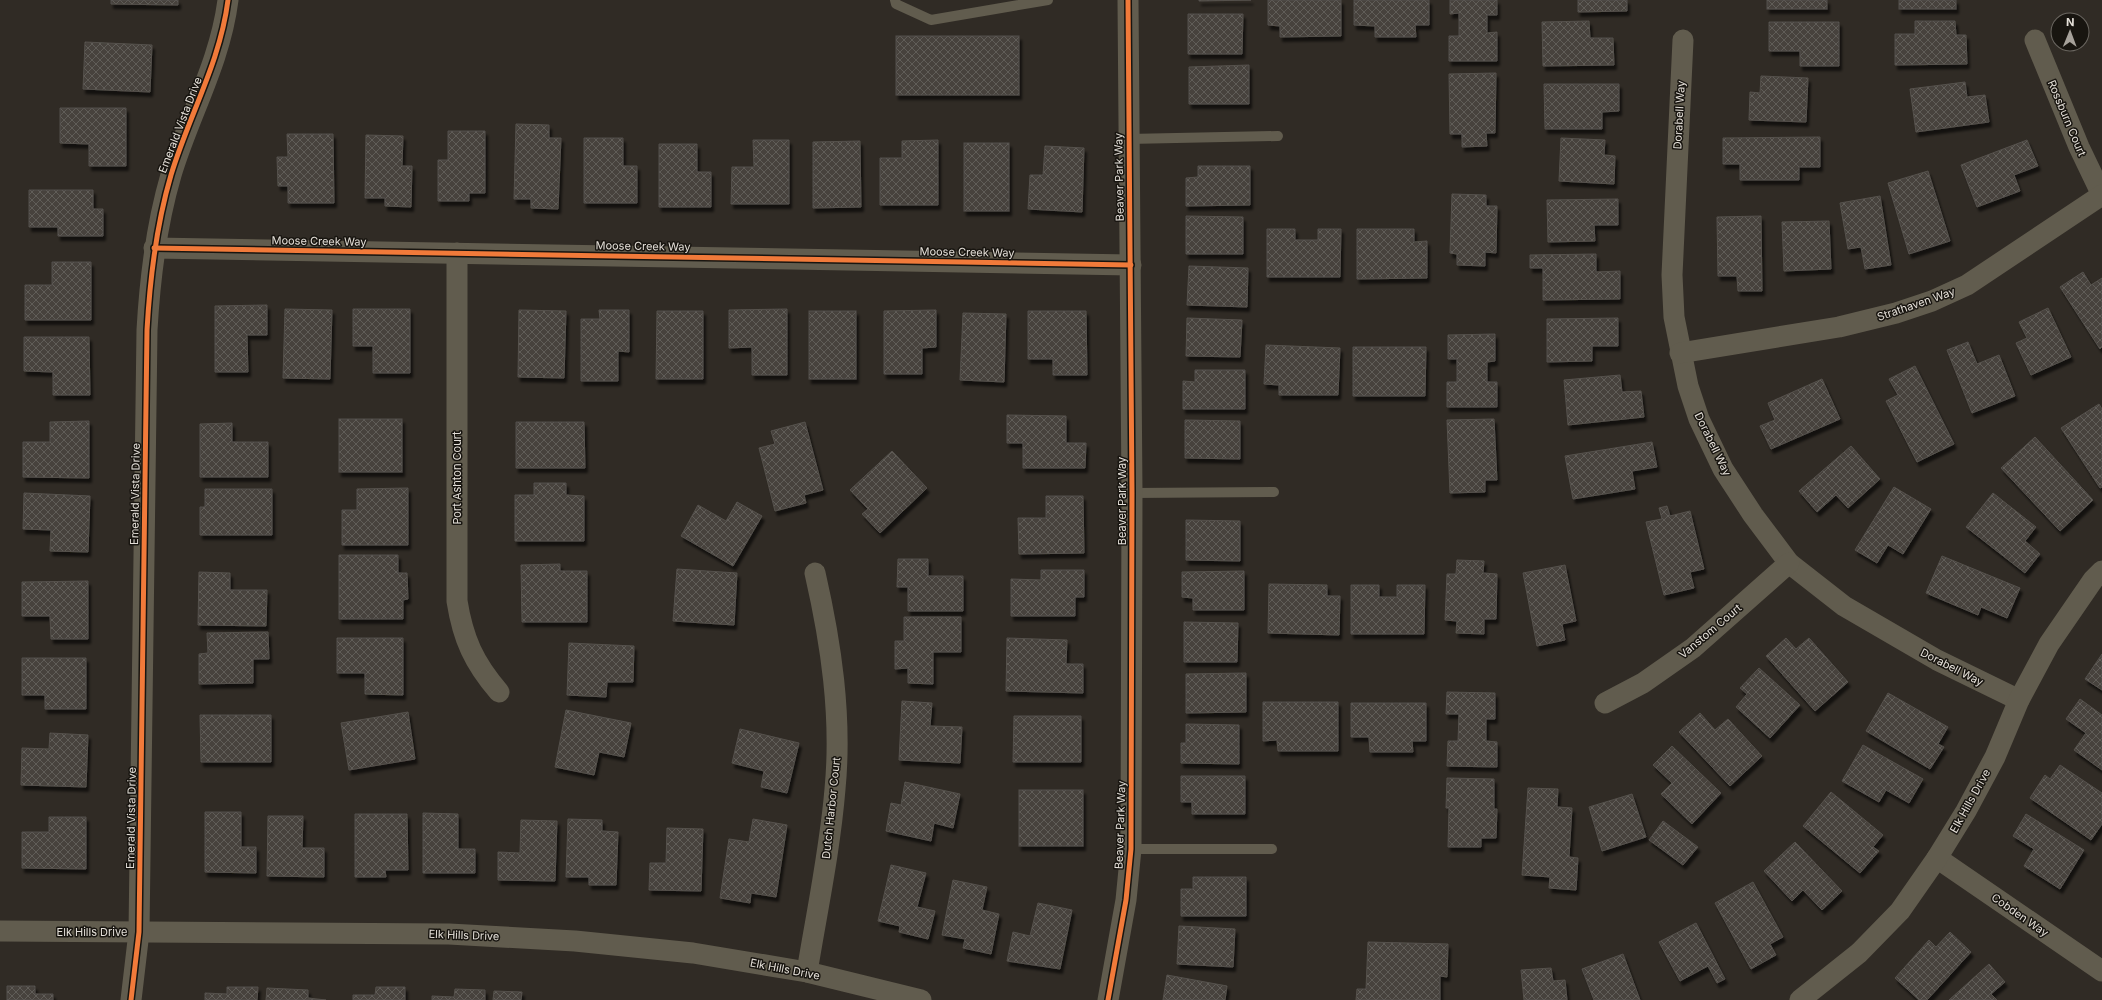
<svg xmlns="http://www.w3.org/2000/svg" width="2102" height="1000" viewBox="0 0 2102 1000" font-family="Inter,sans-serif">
  <defs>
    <pattern id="building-cross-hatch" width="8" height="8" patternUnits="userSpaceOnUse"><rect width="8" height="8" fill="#46423d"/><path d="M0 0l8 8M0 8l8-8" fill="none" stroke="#615d58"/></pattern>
    <filter id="shadow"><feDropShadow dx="2.5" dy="4.5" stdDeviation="1" flood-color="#0009"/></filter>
  </defs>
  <rect width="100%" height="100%" fill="#302b25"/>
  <g fill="url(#building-cross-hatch)" stroke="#55514c" filter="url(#shadow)">
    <path d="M111,0H178V5L111,4Z"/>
    <path d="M1199,0H1251L1199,1Z"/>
    <path d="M1268,0H1341V36L1280,37V26L1268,25Z"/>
    <path d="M1354,0H1429V25H1415L1416,37H1375V26L1354,25Z"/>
    <path d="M1450,0H1497V15H1487V33L1497,32V61H1449V36H1459V13L1450,14Z"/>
    <path d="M1578,0H1627V11L1578,12Z"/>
    <rect x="1767" y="0" width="60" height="9"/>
    <rect x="1899" y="0" width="57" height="9"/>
    <path d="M1188,14H1243L1242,54H1188Z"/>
    <path d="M1589,21L1590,38H1613L1614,65L1543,66L1542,22Z"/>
    <path d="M1915,21H1955L1956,35H1966L1967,64L1895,65V34H1915Z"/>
    <path d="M1769,22H1839V66H1800V51H1769Z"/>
    <rect x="896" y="36" width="123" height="59"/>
    <path d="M85,42L152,45L150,92L83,89Z"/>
    <path d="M1249,65V104H1189V67Z"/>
    <path d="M1496,73L1495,133H1486L1487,146L1462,147V134H1450L1449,74Z"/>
    <path d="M1761,76L1808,78L1806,122L1749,120L1750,92L1760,93Z"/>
    <path d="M1965,82L1967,97L1985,95L1989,122L1916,132L1910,89Z"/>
    <path d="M1544,84H1619V111L1602,112V129H1545Z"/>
    <path d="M60,108H126V166H89V144L60,143Z"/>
    <path d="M516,124L549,125V138H561L558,209L531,208V199H514Z"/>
    <path d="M448,131H485V193H469V201H438V160H448Z"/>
    <path d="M287,134H333L334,203H288V186H278L277,157H288Z"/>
    <path d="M366,135L403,136L402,166H412L411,207L385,206V198H365Z"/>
    <path d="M1820,137V167H1799V180H1740V164H1723V138Z"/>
    <path d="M584,138H623V166H637V203H584Z"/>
    <path d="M1561,138L1605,140L1604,155L1615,156L1614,184L1559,181Z"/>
    <path d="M753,140H789V204H731L732,167H754Z"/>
    <path d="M938,140V205H880V158H902V141Z"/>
    <path d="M2027,140L2038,166L2014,175L2020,191L1977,207L1961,165Z"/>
    <path d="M860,141L861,207L813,208V142Z"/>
    <rect x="964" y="143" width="45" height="68"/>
    <path d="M659,144H697V172H711V207H659Z"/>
    <path d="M1045,146L1084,148L1082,212L1028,209L1030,175H1043Z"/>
    <path d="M1198,166H1250V205L1186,206V178L1198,177Z"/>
    <path d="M1928,171L1950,241L1909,254L1888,183Z"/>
    <path d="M29,190H93V209H103V236H58V227H29Z"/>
    <path d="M1452,194L1486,195V206H1497L1496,253L1485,252V266L1457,265V254L1450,253Z"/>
    <path d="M1880,196L1891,265L1865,269L1861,247L1848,249L1840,203Z"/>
    <path d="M1618,199V225H1594L1595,241L1548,242L1547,200Z"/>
    <path d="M1186,216L1243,217V254H1186Z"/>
    <path d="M1761,216L1762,291H1738L1737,276H1718L1717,217Z"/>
    <path d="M1829,221L1831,269L1784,271L1782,222Z"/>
    <path d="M1267,229H1295V240H1318V229H1341L1340,277H1267Z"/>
    <path d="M1357,229H1414V242L1427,241V278L1357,279Z"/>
    <path d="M1596,254V272L1620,271V299L1543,300V268H1530V255Z"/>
    <path d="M52,262H91V320H25V285H52Z"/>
    <path d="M1189,266L1248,268L1247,307L1187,305Z"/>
    <path d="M2083,272L2091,285L2102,278V347L2100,349L2060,287Z"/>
    <path d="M267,305V335H247L248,372H215V306Z"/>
    <path d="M2048,308L2071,357L2031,375L2016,343L2027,338L2019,322Z"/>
    <path d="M285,309L332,310L330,379L283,378Z"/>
    <path d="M353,309H410V373H373V346H353Z"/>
    <path d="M787,309V375H752V347L729,348V310Z"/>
    <path d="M519,310L566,311L564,378L518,377Z"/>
    <path d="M599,310H629V352L618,351V381H581V319H600Z"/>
    <path d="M936,310V347L922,348V374H884V311Z"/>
    <path d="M657,311H703V379H656Z"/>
    <rect x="809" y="311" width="47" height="68"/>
    <path d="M1028,311H1086L1087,375H1053V359H1028Z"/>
    <path d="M963,313L1006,314L1004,382L960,380Z"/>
    <path d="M1187,318L1242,320L1240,357L1186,356Z"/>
    <path d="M1618,318V346H1592V361L1547,362V319Z"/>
    <path d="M1495,334V361L1487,362V382H1497V407H1447V382H1457V359H1448V335Z"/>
    <path d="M24,337H89L90,395H53V372L24,371Z"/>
    <path d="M1968,342L1977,364L1999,355L2015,396L1972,413L1947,350Z"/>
    <path d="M1266,345L1340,348L1338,395H1279V385L1264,384Z"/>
    <path d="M1353,347H1426L1425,396H1353Z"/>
    <path d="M1915,366L1954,444L1917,462L1886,401L1898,395L1889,379Z"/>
    <path d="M1195,370H1245V409H1183V381L1195,382Z"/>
    <path d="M1620,375L1622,392L1641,391L1644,417L1568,425L1564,380Z"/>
    <path d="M1822,379L1840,419L1771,449L1760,426L1775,420L1768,403Z"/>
    <path d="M2099,404L2102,409V487L2100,488L2061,428Z"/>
    <path d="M1007,415L1066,416V443H1086L1085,468H1023V443H1007Z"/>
    <rect x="339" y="419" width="63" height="53"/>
    <path d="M1494,419L1497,480H1485V492L1450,493L1447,420Z"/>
    <path d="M1185,420L1240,421V459L1185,458Z"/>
    <path d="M89,421V478L23,477V442H50V422Z"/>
    <path d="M516,422H584L585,468H516Z"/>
    <path d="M805,422L823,490L804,495L806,503L775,511L759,448L775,444L771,431Z"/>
    <path d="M232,423V442H268V477H200V424Z"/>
    <path d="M2035,437L2093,500L2060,531L2001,468Z"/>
    <path d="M1652,442L1657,467L1632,471L1635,489L1573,499L1565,456Z"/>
    <path d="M1851,446L1880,479L1848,508L1836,495L1817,512L1799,491Z"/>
    <path d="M892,451L927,488L880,533L862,514L868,509L850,490Z"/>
    <path d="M534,483H566V495L584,496V541H515V495H534Z"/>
    <path d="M1894,487L1931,509L1903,554L1888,545L1877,563L1855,550Z"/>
    <path d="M408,488V545H342V510H357V489Z"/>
    <path d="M205,489H272V535H200V507H205Z"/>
    <path d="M24,493L90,496L88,552L50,551L51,530L23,529Z"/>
    <path d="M1993,493L2036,527L2025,541L2040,554L2025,573L1966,527Z"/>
    <path d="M1046,496H1083L1084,553L1019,554L1018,518H1046Z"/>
    <path d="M737,502L762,516L733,566L681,536L698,505L726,521Z"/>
    <path d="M1667,506L1670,516L1690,511L1704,569L1690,572L1694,588L1664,595L1646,522L1662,519L1659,508Z"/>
    <path d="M1186,520L1240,521V561L1186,560Z"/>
    <path d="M339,555H398V573H407L408,599L403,600V619H339Z"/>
    <path d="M1942,556L2020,588L2007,618L1981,607L1978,615L1926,593Z"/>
    <path d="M898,559H928V576H963V611H908V587H897Z"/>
    <path d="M1457,560L1484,561L1483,573L1497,574L1496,619H1484V634L1456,633L1457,621L1445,620L1447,574H1456Z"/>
    <path d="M560,564V571H587V622H522L521,565Z"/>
    <path d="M1565,565L1576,621L1562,624L1565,640L1537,646L1523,573Z"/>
    <path d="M677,569L737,573L734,625L673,621Z"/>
    <path d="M1041,570H1084V597H1075V616H1011V579L1041,580Z"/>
    <path d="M1244,571V610H1193V598L1182,597V572Z"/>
    <path d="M199,572L230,573V590H267L266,626L198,625Z"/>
    <path d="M88,581V639H51L50,616H22V582Z"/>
    <path d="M1269,584L1327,585V596H1340L1339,635L1268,633Z"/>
    <path d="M1351,585H1379V597H1397V585H1425L1424,634H1351Z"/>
    <path d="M904,617H961V652H933V684L908,683V668L895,669V641H904Z"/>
    <path d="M1184,622L1238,623L1237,662H1184Z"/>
    <path d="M268,632L269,659H253V683L199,684V654L208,653L207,633Z"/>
    <path d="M337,638H403V695L365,694V673H337Z"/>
    <path d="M1007,638L1067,640L1066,664H1083V693L1006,691Z"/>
    <path d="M1786,638L1796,649L1809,638L1848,682L1815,711L1766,656Z"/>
    <path d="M569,643L634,646L633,682H607L606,697L567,695Z"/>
    <path d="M2102,654V690L2085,679Z"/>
    <path d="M22,658H86V709H45V695H22Z"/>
    <path d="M1759,668L1800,705L1770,738L1736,707L1747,694L1740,688Z"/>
    <path d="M1246,673V712L1186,713V674Z"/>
    <path d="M1447,692L1495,693V719H1486V741L1497,742V767L1447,766L1448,741H1458L1459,714H1446Z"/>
    <path d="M1888,693L1948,727L1938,744L1944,747L1930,769L1866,731Z"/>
    <path d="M2080,699L2102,715V770L2074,750L2086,733L2066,719Z"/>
    <path d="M902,701L932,703L930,726L962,727L960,763L899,760Z"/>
    <path d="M1263,702H1338V751H1278L1277,740L1263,741Z"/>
    <path d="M1351,703H1426V741H1412L1413,752H1370L1369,737H1351Z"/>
    <path d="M566,710L631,723L624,757L599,752L594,775L555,767Z"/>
    <path d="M408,712L415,759L349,770L341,723Z"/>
    <path d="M1700,713L1715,730L1728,719L1762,756L1730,786L1679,732Z"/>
    <path d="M200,715H271V762H201Z"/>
    <path d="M1014,716H1081V762H1013Z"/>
    <path d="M1186,724L1239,725V764L1181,763V743H1186Z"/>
    <path d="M740,729L799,743L787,793L761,787L764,771L732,763Z"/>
    <path d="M50,733L88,735L86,787L21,785L22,748L49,749Z"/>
    <path d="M1863,745L1923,779L1909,803L1886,790L1879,802L1842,781Z"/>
    <path d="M1672,746L1721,793L1692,824L1661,794L1672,783L1653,765Z"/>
    <path d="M2060,765L2102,793V824L2091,840L2030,798L2045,775L2050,779Z"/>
    <path d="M1181,776H1245V814H1192V802H1181Z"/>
    <path d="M1447,778L1494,779V809H1497L1496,838H1481V847H1448L1449,808H1446Z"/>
    <path d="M905,782L960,794L953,828L934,823L931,841L886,831L891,803L901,805Z"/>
    <path d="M1528,788L1558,789L1557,807L1572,808L1569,857L1578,858L1576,890L1549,888L1550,877L1522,875Z"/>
    <rect x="1019" y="790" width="64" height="56"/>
    <path d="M1831,792L1883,835L1873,847L1879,851L1860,873L1803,826Z"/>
    <path d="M1632,794L1646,837L1602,851L1589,807Z"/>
    <path d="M205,812H241V847H256V873L205,872Z"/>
    <path d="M423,813L458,814V849H475V873H423Z"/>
    <path d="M355,814H407L408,870H385L386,877H355Z"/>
    <path d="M2026,814L2084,850L2060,889L2024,866L2034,849L2013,836Z"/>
    <path d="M268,816H303L302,848H324V877L267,876Z"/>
    <path d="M49,817H86V869L22,868V832H49Z"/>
    <path d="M568,819L602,820V831L618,832L616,885H589V877H566Z"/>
    <path d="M753,819L787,825L776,897L751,893L750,903L720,898L729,839L749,842Z"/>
    <path d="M521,820L557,821L555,881L498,880V852L520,853Z"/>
    <path d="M1663,821L1698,847L1683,865L1649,840Z"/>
    <path d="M667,828L703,829L701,891L649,890L650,863H666Z"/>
    <path d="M1795,842L1842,891L1822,910L1803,890L1792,901L1764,871Z"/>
    <path d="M891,865L926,873L917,907L935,911L928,939L899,932L900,926L878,921Z"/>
    <path d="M1193,877H1246V916H1181V889H1193Z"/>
    <path d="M953,880L987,887L982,910L999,914L991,954L963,948L965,939L942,935Z"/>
    <path d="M1753,882L1783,937L1770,944L1776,955L1751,969L1715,903Z"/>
    <path d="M1038,903L1072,910L1060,969L1007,961L1013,932L1030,936Z"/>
    <path d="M1696,923L1725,979L1717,983L1708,966L1680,981L1659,942Z"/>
    <path d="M1179,926L1235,929L1233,967L1177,964Z"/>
    <path d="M1950,932L1971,952L1927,1000H1919L1895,978L1929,940L1936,947Z"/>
    <path d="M1368,942L1448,944L1447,977L1440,976V1000H1356L1357,989H1366Z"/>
    <path d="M1623,954L1640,1000H1594L1582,969Z"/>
    <path d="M1989,964L2005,982L1991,994L1997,1000H1949Z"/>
    <path d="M1551,968L1553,981L1565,980L1567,1000H1524L1521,970Z"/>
    <path d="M1167,975L1227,986L1225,1000H1163Z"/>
    <path d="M7,986H35V994H53V1000H7Z"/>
    <path d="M227,987H258L257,1000H205V993L227,994Z"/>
    <path d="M376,987H405V1000H353V995H375Z"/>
    <path d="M267,988L308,990V998L326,1000H266Z"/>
    <path d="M455,989L485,990V1000H432V996L454,997Z"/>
    <path d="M494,991L522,992L521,1000H493Z"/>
  </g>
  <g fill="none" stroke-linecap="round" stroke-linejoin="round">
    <g stroke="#615c4e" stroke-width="10">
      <path d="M895,0L896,4L931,20L1048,0"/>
      <path d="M1128,139L1278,136"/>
      <path d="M1132,493L1274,492"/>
      <path d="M1131,849H1272"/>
    </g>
    <g stroke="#615c4e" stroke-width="21">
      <path d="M1683,40L1672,275L1674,317L1688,386L1699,419L1723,469L1753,515L1789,563L1844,606L1937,660L2019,700"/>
      <path d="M2035,40L2079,147L2102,195"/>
      <path d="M154,248L1131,265"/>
      <path d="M457,253V601C463,639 474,663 499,692"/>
      <path d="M1680,353L1839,327L1896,313L1932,301L1967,285L2102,195"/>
      <path d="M1605,703L1643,683L1693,648L1789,563"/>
      <path d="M1937,858L2102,971"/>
      <path d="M0,931L449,934L575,941L693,953L807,972L921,1000"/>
      <path d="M807,972C817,911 830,850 835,789C842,716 831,643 815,573"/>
      <path d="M131,1000L139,932L147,330C150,277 156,226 171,175C189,115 220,63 228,0"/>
      <path d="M1108,1000L1126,900L1131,849L1132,493L1128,0"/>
      <path d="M1800,1000L1859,953L1900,911L1937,858L1966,811L1995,757L2019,700L2049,644L2093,580L2102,571"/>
    </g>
    <defs>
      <g id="cycleway">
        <path d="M154,248L1131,265"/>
        <path d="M131,1000L139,932L147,330C150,277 156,226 171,175C189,115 220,63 228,0"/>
        <path d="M1108,1000L1126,900L1131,849L1132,493L1128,0"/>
      </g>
    </defs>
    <use href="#cycleway" stroke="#181510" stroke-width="8"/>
    <use href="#cycleway" stroke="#f17a3a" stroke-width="5"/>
  </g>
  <g text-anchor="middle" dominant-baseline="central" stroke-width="3" stroke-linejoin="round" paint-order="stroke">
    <g font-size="11" fill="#e5e0d9" stroke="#181510">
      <text transform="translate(1679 115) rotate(-87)">Dorabell Way</text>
      <text transform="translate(2067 118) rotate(67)">Rossburn Court</text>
      <text transform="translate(180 125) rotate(-69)">Emerald Vista Drive</text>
      <text transform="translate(1119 177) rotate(-91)">Beaver Park Way</text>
      <text transform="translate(319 241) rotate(1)">Moose Creek Way</text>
      <text transform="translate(643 246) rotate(1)">Moose Creek Way</text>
      <text transform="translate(967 252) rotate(1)">Moose Creek Way</text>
      <text transform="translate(1916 304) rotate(-19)">Strathaven Way</text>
      <text transform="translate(1713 444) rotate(64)">Dorabell Way</text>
      <text transform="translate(457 478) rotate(-90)">Port Ashton Court</text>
      <text transform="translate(135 494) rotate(-89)">Emerald Vista Drive</text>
      <text transform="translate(1122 501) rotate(-90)">Beaver Park Way</text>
      <text transform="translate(1710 631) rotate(-40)">Vanstom Court</text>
      <text transform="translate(1952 667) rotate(27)">Dorabell Way</text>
      <text transform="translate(1970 801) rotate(-61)">Elk Hills Drive</text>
      <text transform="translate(831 808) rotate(-84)">Dutch Harbor Court</text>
      <text transform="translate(131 818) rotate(-89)">Emerald Vista Drive</text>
      <text transform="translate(1120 825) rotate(-88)">Beaver Park Way</text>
      <text transform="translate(2020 915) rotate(35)">Cobden Way</text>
      <text x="92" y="932">Elk Hills Drive</text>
      <text transform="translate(464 935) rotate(2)">Elk Hills Drive</text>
      <text transform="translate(785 969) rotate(11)">Elk Hills Drive</text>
    </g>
  </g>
  <g transform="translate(2070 32) rotate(1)"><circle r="19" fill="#181510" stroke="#6a6660"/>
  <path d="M0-3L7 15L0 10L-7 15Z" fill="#a6a19a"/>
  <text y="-6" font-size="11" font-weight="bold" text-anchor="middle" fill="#e5e0d9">N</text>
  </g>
</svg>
